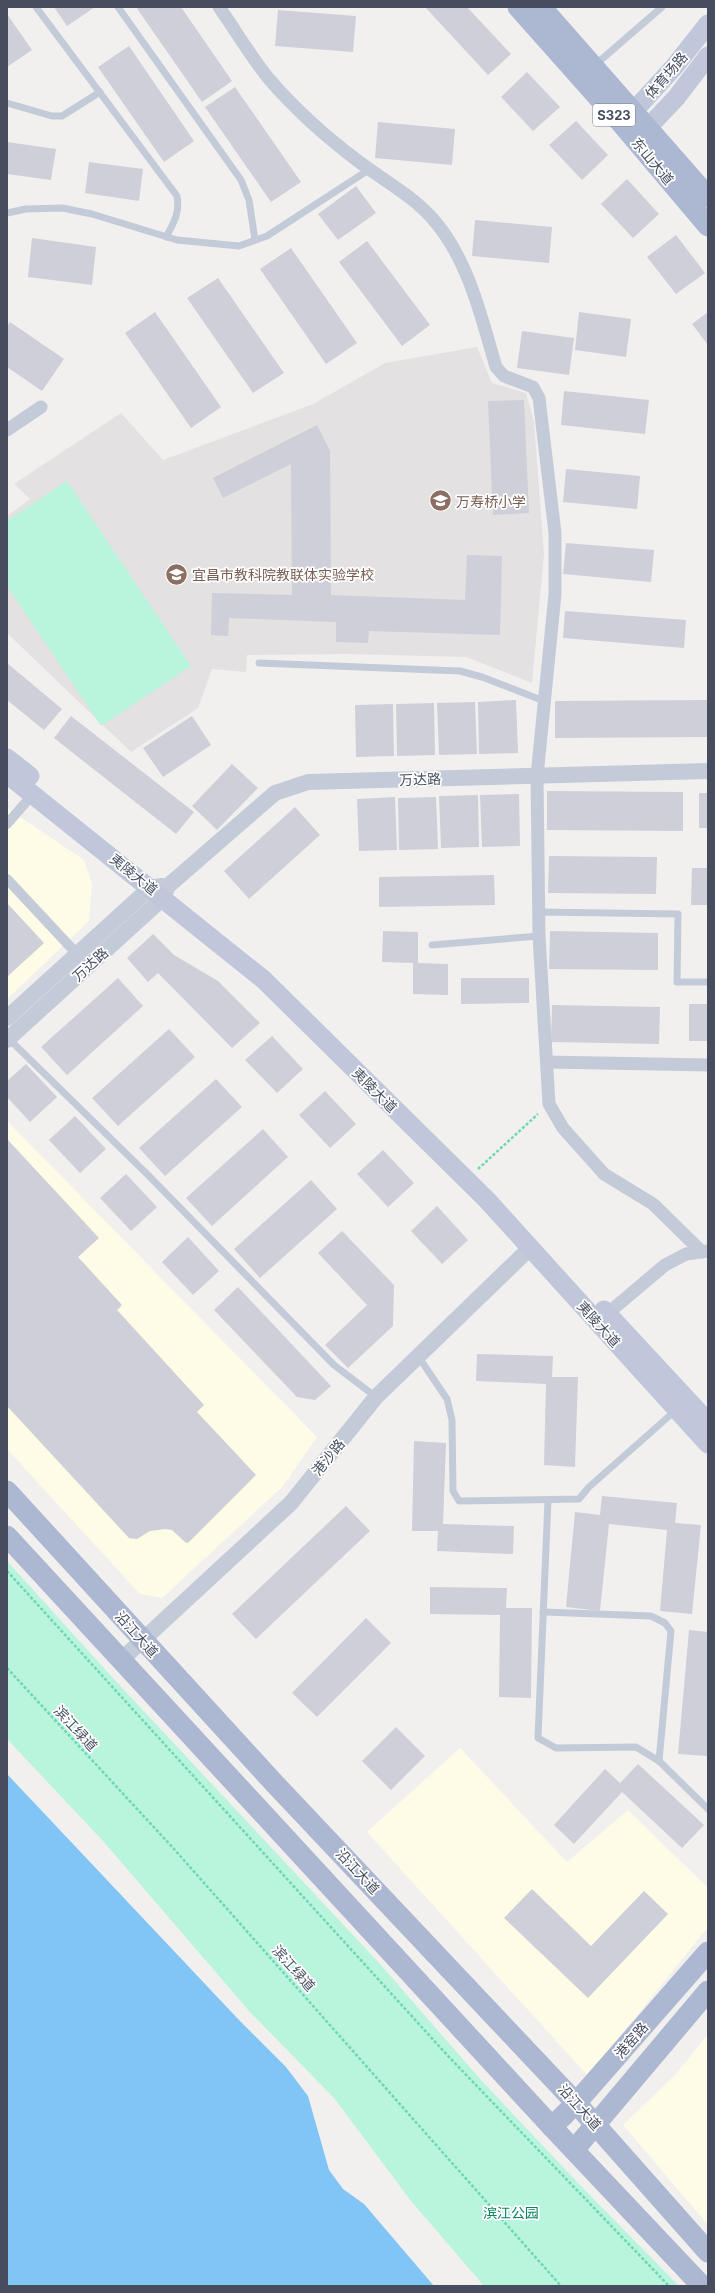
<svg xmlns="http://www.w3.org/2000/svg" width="715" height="2293" viewBox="0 0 715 2293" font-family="Inter,'Noto Sans SC',sans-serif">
  <rect width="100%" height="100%" fill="#f2f0ef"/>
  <g fill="#fefce7">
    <path d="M7,808L84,860L92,884L89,921L7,999Z"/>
    <path d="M7,1121L317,1437L283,1486L162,1598L140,1594L7,1449Z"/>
    <path d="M460,1748L567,1862L628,1810L708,1888V1927L588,2076L367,1832Z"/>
    <path d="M708,2034V2225L623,2125L675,2075Z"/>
  </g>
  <path fill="#e3e1e1" d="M477,347L492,383L526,393L534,422L544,554L532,683L466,657L348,654L247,655L246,672L212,669L198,708L131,752L7,633V516L30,499L14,484L121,413L163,460L313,404L385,363Z"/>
  <g fill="#b9f4dc">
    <path d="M67,481L191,666L101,726L7,586V521Z"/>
    <path d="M7,1561L112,1677L380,1964L481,2080L578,2183L679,2286H484L411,2201L334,2098L250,2012L103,1841L7,1739Z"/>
  </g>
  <path fill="#81c5f6" d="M7,1774L239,2020L286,2067L308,2096L329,2170L343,2189L364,2204L434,2286H7Z"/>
  <g fill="#cecfd8">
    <path d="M54,7H95L67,26Z"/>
    <path d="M136,7H181L232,81L202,102Z"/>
    <path d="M425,7H467L511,54L488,75Z"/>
    <path d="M278,10L356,16L353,52L275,46Z"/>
    <path d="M7,14L32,50L7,67Z"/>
    <path d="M129,46L194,141L164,162L98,67Z"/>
    <path d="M527,72L560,107L533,131L501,97Z"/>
    <path d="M235,87L301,182L271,202L205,107Z"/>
    <path d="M576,121L608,155L582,180L549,145Z"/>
    <path d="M378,122L455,129L452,165L375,158Z"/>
    <path d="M7,142L56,149L51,180L7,174Z"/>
    <path d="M89,162L143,169L139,201L85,193Z"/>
    <path d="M627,179L659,214L633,238L601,204Z"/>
    <path d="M356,186L376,213L338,240L318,214Z"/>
    <path d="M475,220L552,227L549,263L472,256Z"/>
    <path d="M676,235L705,273L676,294L647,257Z"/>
    <path d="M32,238L96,247L92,285L28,277Z"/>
    <path d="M367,241L430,325L402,346L339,262Z"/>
    <path d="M291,248L357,343L326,364L260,269Z"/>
    <path d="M218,278L284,373L253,393L187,298Z"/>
    <path d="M155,312L221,407L191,428L125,333Z"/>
    <path d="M579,312L631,319L626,357L575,350Z"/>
    <path d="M708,312V345L692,324Z"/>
    <path d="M10,322L64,359L42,391L7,367V327Z"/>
    <path d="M522,331L574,338L569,375L517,368Z"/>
    <path d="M564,391L649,400L645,434L561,425Z"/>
    <path d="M524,400L529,513L493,515L488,401Z"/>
    <path d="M317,425L330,451L331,595L465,600L467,555L502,556L500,635L369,631L368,643L336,642V622L229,618L228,636L211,635L212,593L292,595L291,464L223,498L213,478Z"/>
    <path d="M566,469L640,476L637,509L563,502Z"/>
    <path d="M566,543L654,550L651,582L563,574Z"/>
    <path d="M565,611L686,620L684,648L563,638Z"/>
    <path d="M7,663L62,709L44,730L7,700Z"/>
    <path d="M516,700L518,753L479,754L478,702Z"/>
    <path d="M708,700V737L555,738V701Z"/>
    <path d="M475,702L477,754L439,755L437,703Z"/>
    <path d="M434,703L435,755L397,756L396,704Z"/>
    <path d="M393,704L394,756L356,757L355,705Z"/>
    <path d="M71,716L194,812L176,834L54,738Z"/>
    <path d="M192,716L211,745L163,777L143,748Z"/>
    <path d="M232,764L258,788L217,830L192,806Z"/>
    <path d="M547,791L683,792V831L547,830Z"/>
    <rect x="699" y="793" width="9" height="35"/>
    <path d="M519,794L520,846L482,847L480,795Z"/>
    <path d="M478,795L479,847L441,848L439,796Z"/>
    <path d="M395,797L397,850L359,851L357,799Z"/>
    <path d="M436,797L438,849L399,850L398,798Z"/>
    <path d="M295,807L320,835L249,899L224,871Z"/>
    <path d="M549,856L657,857L656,894L548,893Z"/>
    <path d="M692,868H708V905H691Z"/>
    <path d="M494,875L495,905L379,907V877Z"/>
    <path d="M7,903L44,943L7,977Z"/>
    <path d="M383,931L418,932V963L448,964V995L413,994V963L382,962Z"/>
    <path d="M550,931L658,933V970L549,969Z"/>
    <path d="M153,934L174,955L218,981L260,1023L232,1048L158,973L148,982L127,958Z"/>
    <path d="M118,978L143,1006L67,1075L41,1047Z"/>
    <path d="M461,978H529V1003L461,1004Z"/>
    <rect x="689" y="1004" width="19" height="37"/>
    <path d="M552,1005L660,1007L659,1044L551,1042Z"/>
    <path d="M169,1029L195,1057L118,1126L92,1098Z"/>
    <path d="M272,1036L303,1069L277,1093L245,1060Z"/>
    <path d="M26,1064L57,1097L30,1122L7,1097V1081Z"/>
    <path d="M216,1079L242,1107L165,1176L139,1148Z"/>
    <path d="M325,1091L356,1124L330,1148L299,1115Z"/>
    <path d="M75,1116L106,1149L80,1173L49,1140Z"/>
    <path d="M263,1129L288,1157L212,1226L186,1198Z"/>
    <path d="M7,1139L99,1238L78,1257L122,1305L117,1310L204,1405L197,1412L256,1475L188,1543L185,1542L172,1530L165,1529L150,1531L137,1539L129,1538L7,1406Z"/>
    <path d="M383,1150L414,1183L388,1207L357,1174Z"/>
    <path d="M126,1174L157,1207L131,1231L100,1198Z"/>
    <path d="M311,1180L337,1209L260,1278L234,1249Z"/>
    <path d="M437,1206L468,1240L442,1264L411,1231Z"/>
    <path d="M342,1231L394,1285L393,1326L348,1368L325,1345L367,1305L318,1253Z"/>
    <path d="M188,1237L219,1271L193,1295L162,1262Z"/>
    <path d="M238,1287L331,1386L315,1400L297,1397L214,1310Z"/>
    <path d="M477,1354L553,1356L552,1377H578L575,1467L544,1465L546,1384L476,1381Z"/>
    <path d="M414,1441L446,1443L443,1524L514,1526L513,1554L437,1551L438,1531H412Z"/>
    <path d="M602,1496L677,1503L675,1523L701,1525L692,1614L660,1611L667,1530L609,1524L600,1611L566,1607L575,1512L600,1515Z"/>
    <path d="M346,1506L370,1531L256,1639L232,1614Z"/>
    <path d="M430,1587L507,1588L506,1608H532L531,1698L499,1697L500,1615L430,1614Z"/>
    <path d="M366,1618L391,1643L317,1717L292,1693Z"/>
    <path d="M689,1630L708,1632V1756L678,1754Z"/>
    <path d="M396,1727L425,1756L391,1790L362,1761Z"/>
    <path d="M638,1764L704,1825L682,1848L622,1792L574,1844L554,1825L605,1769L620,1783Z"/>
    <path d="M532,1889L591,1946L644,1891L668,1914L588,1998L504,1918Z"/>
  </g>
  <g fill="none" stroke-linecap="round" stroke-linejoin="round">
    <g stroke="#6cd6b8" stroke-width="2.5" stroke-dasharray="3 2" stroke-linecap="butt">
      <path d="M478,1169L538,1114"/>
      <path d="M7,1571L448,2056L669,2286"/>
      <path d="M7,1668L174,1849L561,2286"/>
    </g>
    <g stroke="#c4cbd8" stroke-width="7">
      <path d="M36,7L177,196C180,212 174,223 166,237"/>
      <path d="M118,7L241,180L249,200L255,240"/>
      <path d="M595,65L662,7"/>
      <path d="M7,103L52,116H62L100,92"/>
      <path d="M7,213L26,209L62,208L92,214L177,240L239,246L267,236L370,169"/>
      <path d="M259,663L460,671L482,677L544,701"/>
      <path d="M539,912L678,914L677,982H708"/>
      <path d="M432,945L539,936"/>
      <path d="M9,1039L148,1175L334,1365L376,1397"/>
      <path d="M418,1356L447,1399L452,1420L453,1491L459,1501L579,1499L589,1487L676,1410"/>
      <path d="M548,1500L538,1738L556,1748L636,1747L659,1761L708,1809"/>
      <path d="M543,1612L651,1616L665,1623L671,1631L659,1761"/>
    </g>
    <g stroke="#c4cbd8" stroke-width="10">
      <path d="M7,824L33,794"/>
      <path d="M7,879L77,954"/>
    </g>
    <g stroke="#c4cbd8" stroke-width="13">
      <path d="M219,7C236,31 251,57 269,79C295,109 326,137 358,161C383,180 410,194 432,218C468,258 481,316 496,367L504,376L533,387L539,398L555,533V594L537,776L539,936L549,1104L563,1128L604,1174L653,1204L702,1252"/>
      <path d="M7,430L41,407"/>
      <path d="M547,1062L708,1065"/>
      <path d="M607,1314L665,1265L686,1254L708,1251"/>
    </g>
    <g stroke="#c4cbd8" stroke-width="16">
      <path d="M7,1018L150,888L162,886"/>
      <path d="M7,1040L163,898L168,886L275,793L308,782L708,771"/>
      <path d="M120,1661L291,1503L376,1397L530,1248"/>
    </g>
    <g stroke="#c0c7da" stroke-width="19">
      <path d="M623,123L674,67L708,24"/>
      <path d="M637,139L676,98L708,56"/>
      <path d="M7,758L30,776"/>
      <path d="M7,774L264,980L487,1200L708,1444"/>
      <path d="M604,1310L708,1422"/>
    </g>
    <g stroke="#acb7d1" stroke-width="21">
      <path d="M518,7L622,124L708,226"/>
      <path d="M541,7L708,197"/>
      <path d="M7,1491L274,1783L576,2103L708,2252"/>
      <path d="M7,1536L552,2127L702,2286"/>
      <path d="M552,2127L576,2103L708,1952"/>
      <path d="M574,2150L708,1991"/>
    </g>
  </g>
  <defs>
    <symbol id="school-disc" viewBox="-11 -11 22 22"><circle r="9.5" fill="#8d6e63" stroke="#fff"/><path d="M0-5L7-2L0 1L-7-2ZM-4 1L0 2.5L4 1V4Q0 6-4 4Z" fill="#fff"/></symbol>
  </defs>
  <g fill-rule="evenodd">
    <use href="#school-disc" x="428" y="488" width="25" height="25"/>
    <use href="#school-disc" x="164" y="562" width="25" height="25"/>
  </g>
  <g text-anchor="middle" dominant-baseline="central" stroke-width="3.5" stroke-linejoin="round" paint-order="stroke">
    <rect fill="#fff" stroke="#7d828f" stroke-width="1" x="593" y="104" width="42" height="22" rx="3"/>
    <g font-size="13" font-weight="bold" fill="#454d5f">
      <text x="614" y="115">S323</text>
    </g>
    <g font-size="14" fill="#454d5f" stroke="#fff">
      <text transform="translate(666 75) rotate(-49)">体育场路</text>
      <text transform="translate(653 161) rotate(50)">东山大道</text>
      <text transform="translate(420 779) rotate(-2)">万达路</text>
      <text transform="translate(134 874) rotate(39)">夷陵大道</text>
      <text transform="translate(90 964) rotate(-42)">万达路</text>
      <text transform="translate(375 1090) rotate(45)">夷陵大道</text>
      <text transform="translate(599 1324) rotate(48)">夷陵大道</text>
      <text transform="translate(328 1457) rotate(-51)">港沙路</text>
      <text transform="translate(137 1634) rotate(48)">沿江大道</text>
      <text transform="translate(76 1728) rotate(47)">滨江绿道</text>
      <text transform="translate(358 1871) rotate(47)">沿江大道</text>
      <text transform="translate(294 1968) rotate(48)">滨江绿道</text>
      <text transform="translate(631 2040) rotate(-49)">港窑路</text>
      <text transform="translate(580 2107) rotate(48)">沿江大道</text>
    </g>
    <g font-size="14" fill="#785e54" stroke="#fff" text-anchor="start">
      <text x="456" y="501">万寿桥小学</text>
      <text x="192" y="574">宜昌市教科院教联体实验学校</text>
    </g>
    <g font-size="14" fill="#0c8461" stroke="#fff">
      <text x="511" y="2212">滨江公园</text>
    </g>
  </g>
  <rect width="715" height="2293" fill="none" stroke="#454d5f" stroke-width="16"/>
</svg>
